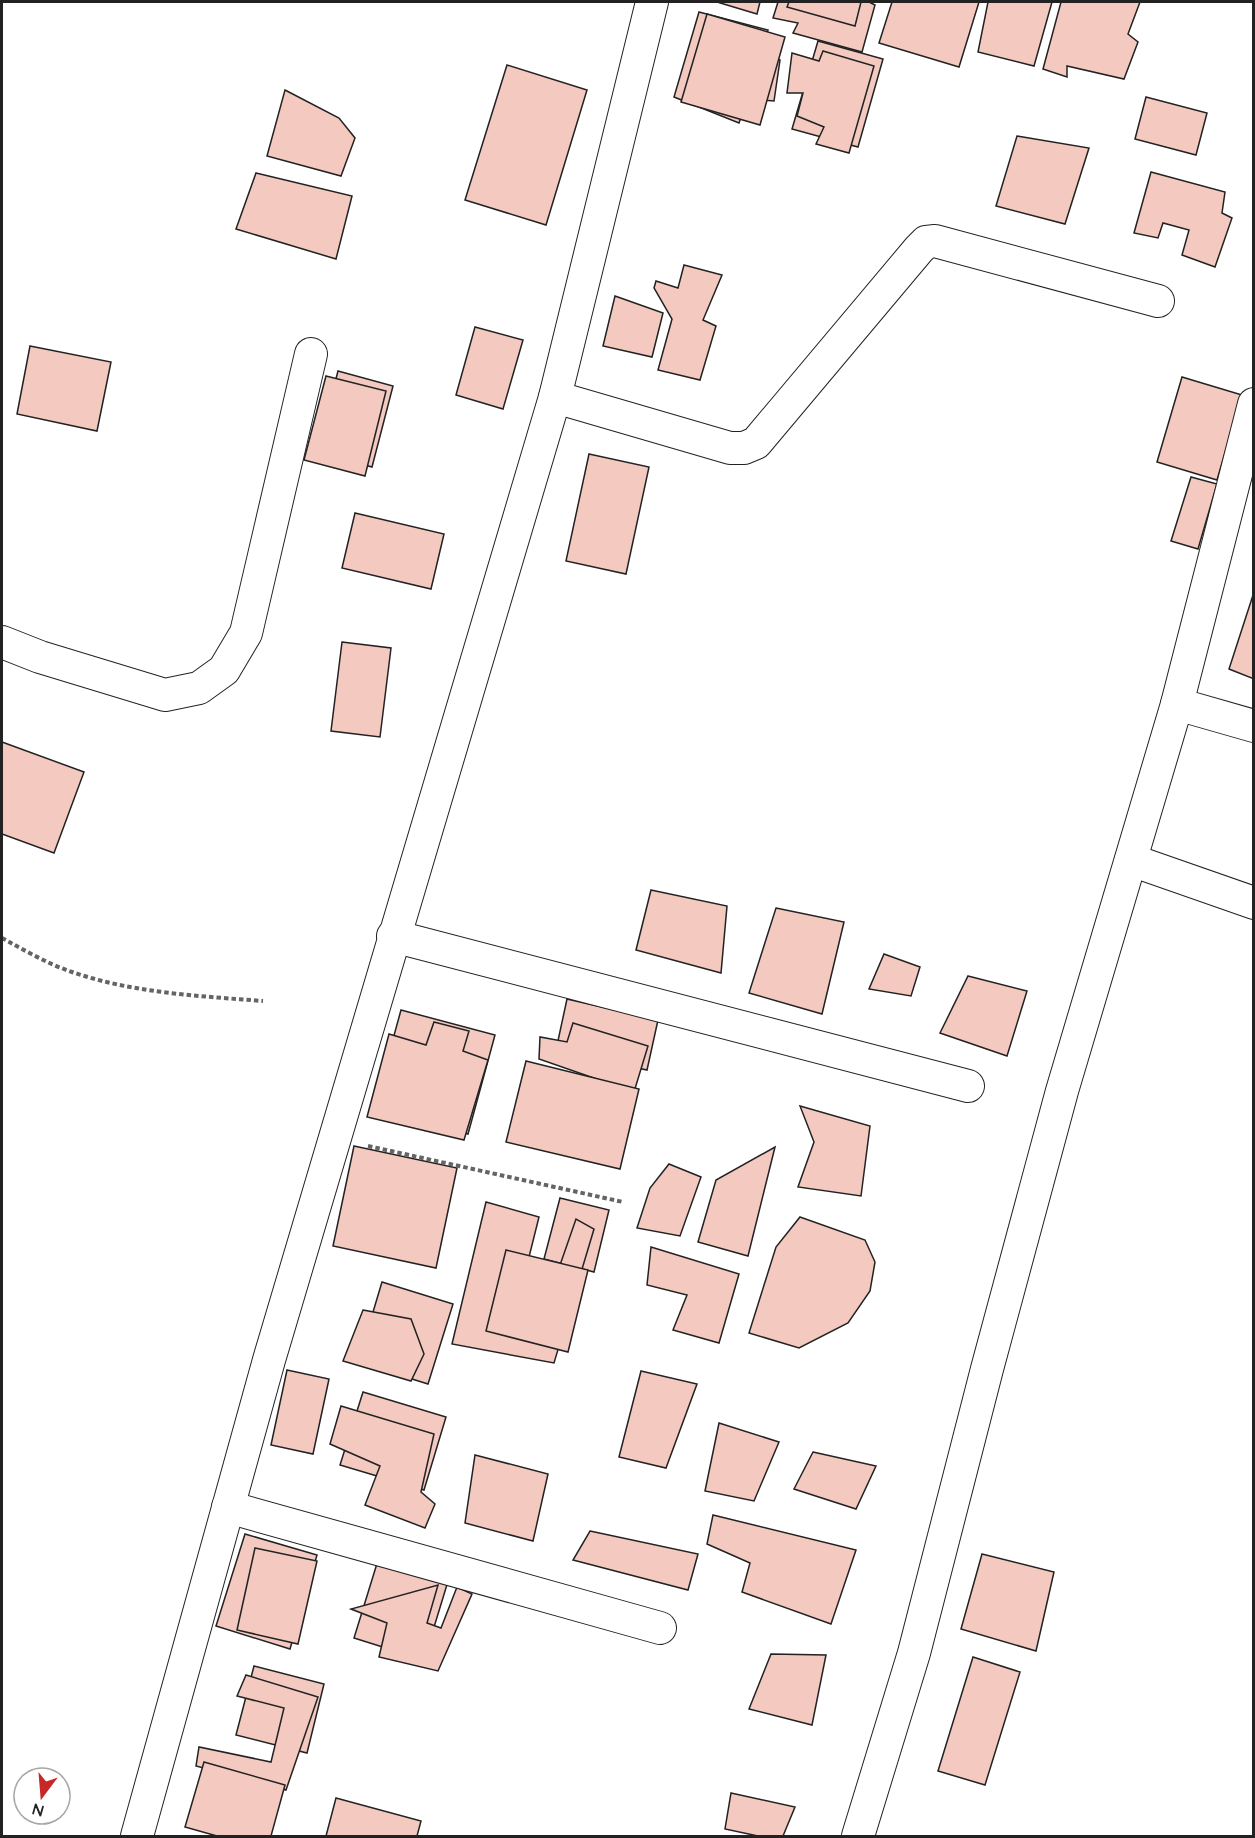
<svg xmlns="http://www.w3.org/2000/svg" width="1255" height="1838" viewBox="0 0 1255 1838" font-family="Quicksand,sans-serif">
  <rect width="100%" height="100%" fill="#fff"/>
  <g fill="#f3c9c0" stroke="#222" stroke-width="1.5">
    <path d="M717,2H760L757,14Z"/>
    <path d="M778,2H869L875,5L862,52L793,33L798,23L773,18Z"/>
    <path d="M789,2H861L855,26L787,7Z"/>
    <path d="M892,2H979L959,67L879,43Z"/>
    <path d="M988,2H1052L1034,66L978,52Z"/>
    <path d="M1061,2H1140L1128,34L1138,42L1124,79L1067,66V77L1043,69Z"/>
    <path d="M699,12L768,30L760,52L780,60L774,101L747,99L739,123L674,97Z"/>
    <path d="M707,14L785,37L760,125L681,102Z"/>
    <path d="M818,41L883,59L858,147L792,129Z"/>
    <path d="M823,51L874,66L849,153L816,144L824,127L797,116L803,93H787L792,53L819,61Z"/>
    <path d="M507,65L587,90L546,225L465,200Z"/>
    <path d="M285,90L339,118L355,138L341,176L267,156Z"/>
    <path d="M1146,97L1207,113L1196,155L1135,139Z"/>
    <path d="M1017,136L1089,148L1065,224L996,206Z"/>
    <path d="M1151,172L1225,192L1222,213L1232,218L1215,267L1182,255L1189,230L1163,223L1158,238L1134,233Z"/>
    <path d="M256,173L352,196L336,259L236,229Z"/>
    <path d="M684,265L722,275L703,320L716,326L700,380L658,370L672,319L654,288L656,281L678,288Z"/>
    <path d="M615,296L663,313L652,357L603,346Z"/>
    <path d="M475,327L523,340L503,409L456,395Z"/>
    <path d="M30,346L111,362L97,431L17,414Z"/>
    <path d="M338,371L393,386L372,467L317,452Z"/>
    <path d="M326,376L386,391L365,476L304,460Z"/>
    <path d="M1182,377L1242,395L1217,480L1157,462Z"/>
    <path d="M589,454L649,467L626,574L566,561Z"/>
    <path d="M1191,477L1217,484L1198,549L1171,541Z"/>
    <path d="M355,513L444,534L431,589L342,568Z"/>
    <path d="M1254,592V679L1229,669Z"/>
    <path d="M342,642L391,648L380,737L331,731Z"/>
    <path d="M2,742L84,772L54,853L2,834Z"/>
    <path d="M651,890L727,906L721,973L636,950Z"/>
    <path d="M776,908L844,922L822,1014L749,993Z"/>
    <path d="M884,954L920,967L911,996L869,989Z"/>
    <path d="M968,976L1027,991L1007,1056L940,1033Z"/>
    <path d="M567,999L658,1020L647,1070L556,1050Z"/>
    <path d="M401,1010L495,1035L468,1134L374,1108Z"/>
    <path d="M434,1022L469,1031L463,1051L488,1060L464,1140L367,1117L389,1034L426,1045Z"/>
    <path d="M573,1023L648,1046L634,1092L539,1059L540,1037L567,1042Z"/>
    <path d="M526,1061L639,1089L620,1169L506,1142Z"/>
    <path d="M800,1106L870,1126L861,1196L798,1187L814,1142Z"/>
    <path d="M354,1146L457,1168L436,1268L333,1246Z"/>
    <path d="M775,1147L748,1256L698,1242L716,1180Z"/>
    <path d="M669,1164L701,1177L680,1236L637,1228L650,1188Z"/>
    <path d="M560,1198L609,1210L594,1272L544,1259Z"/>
    <path d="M486,1202L539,1217L515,1313L542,1317L576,1219L594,1229L554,1363L452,1344Z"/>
    <path d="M800,1217L865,1240L875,1262L870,1291L848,1323L799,1348L749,1333L776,1247Z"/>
    <path d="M651,1247L739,1274L719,1343L673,1330L687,1295L647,1285Z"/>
    <path d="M506,1250L588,1270L568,1352L486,1331Z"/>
    <path d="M382,1282L453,1304L428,1384L358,1362Z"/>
    <path d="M363,1310L411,1319L424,1354L411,1381L343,1361Z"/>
    <path d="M287,1370L329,1379L313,1454L271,1445Z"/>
    <path d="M641,1371L697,1384L666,1468L619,1457Z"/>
    <path d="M363,1392L446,1417L424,1490L340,1465Z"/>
    <path d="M341,1406L434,1434L421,1492L435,1504L425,1528L365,1505L380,1466L330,1444Z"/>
    <path d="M719,1423L779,1442L754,1501L705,1491Z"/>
    <path d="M813,1452L876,1466L856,1509L794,1489Z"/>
    <path d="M475,1455L548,1474L533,1541L465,1523Z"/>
    <path d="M713,1515L856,1550L831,1624L742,1592L750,1563L707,1544Z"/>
    <path d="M590,1531L698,1554L688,1590L573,1560Z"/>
    <path d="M245,1534L317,1555L290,1649L216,1626Z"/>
    <path d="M255,1548L317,1561L298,1644L237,1630Z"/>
    <path d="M982,1554L1054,1572L1036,1651L961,1629Z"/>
    <path d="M379,1557L449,1578L424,1660L354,1638Z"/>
    <path d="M438,1585L427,1623L441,1628L457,1587L472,1594L438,1671L379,1657L387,1623L351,1609Z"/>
    <path d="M771,1654L826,1655L812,1725L749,1709Z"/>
    <path d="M973,1657L1020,1672L985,1785L938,1771Z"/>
    <path d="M254,1666L324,1684L307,1753L236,1735Z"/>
    <path d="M246,1675L318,1697L286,1790L196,1766L199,1747L271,1762L284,1708L237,1696Z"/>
    <path d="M204,1762L285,1785L271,1836H217L185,1827Z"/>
    <path d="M731,1793L795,1807L783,1836H758L725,1829Z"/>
    <path d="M336,1798L421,1821L417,1836H326Z"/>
  </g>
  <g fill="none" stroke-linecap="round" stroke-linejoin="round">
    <defs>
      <g id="street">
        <path d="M555,397L730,448H744L756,443L919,249L926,242L935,241L1158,301"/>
        <path d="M2,642L40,657L165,695L199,688L224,670L246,633L311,354"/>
        <path d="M1177,704L1254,726"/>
        <path d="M1131,860L1254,903"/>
        <path d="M393,936L968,1086"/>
        <path d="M228,1507L660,1628"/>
        <path d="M137,1836L269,1360L555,397L652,2"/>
        <path d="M858,1836L914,1653L987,1369L1062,1091L1177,704L1254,404"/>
      </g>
    </defs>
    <use href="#street" stroke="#222" stroke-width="34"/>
    <g stroke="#646464" stroke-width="4" stroke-dasharray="4.5 3" stroke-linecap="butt">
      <path d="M2,938C24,950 48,964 72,972C133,993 199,996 263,1001"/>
      <path d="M368,1146L623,1202"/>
    </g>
    <use href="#street" stroke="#fff" stroke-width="32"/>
  </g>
  <rect width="1255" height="1838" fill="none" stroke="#222222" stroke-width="6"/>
  <g transform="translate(42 1796) rotate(196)"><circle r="28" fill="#ffffff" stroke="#a7a7a7" stroke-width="1.5"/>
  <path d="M0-4.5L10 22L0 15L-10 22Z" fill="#c62828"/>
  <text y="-9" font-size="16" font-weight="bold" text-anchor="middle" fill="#222222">N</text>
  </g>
</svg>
